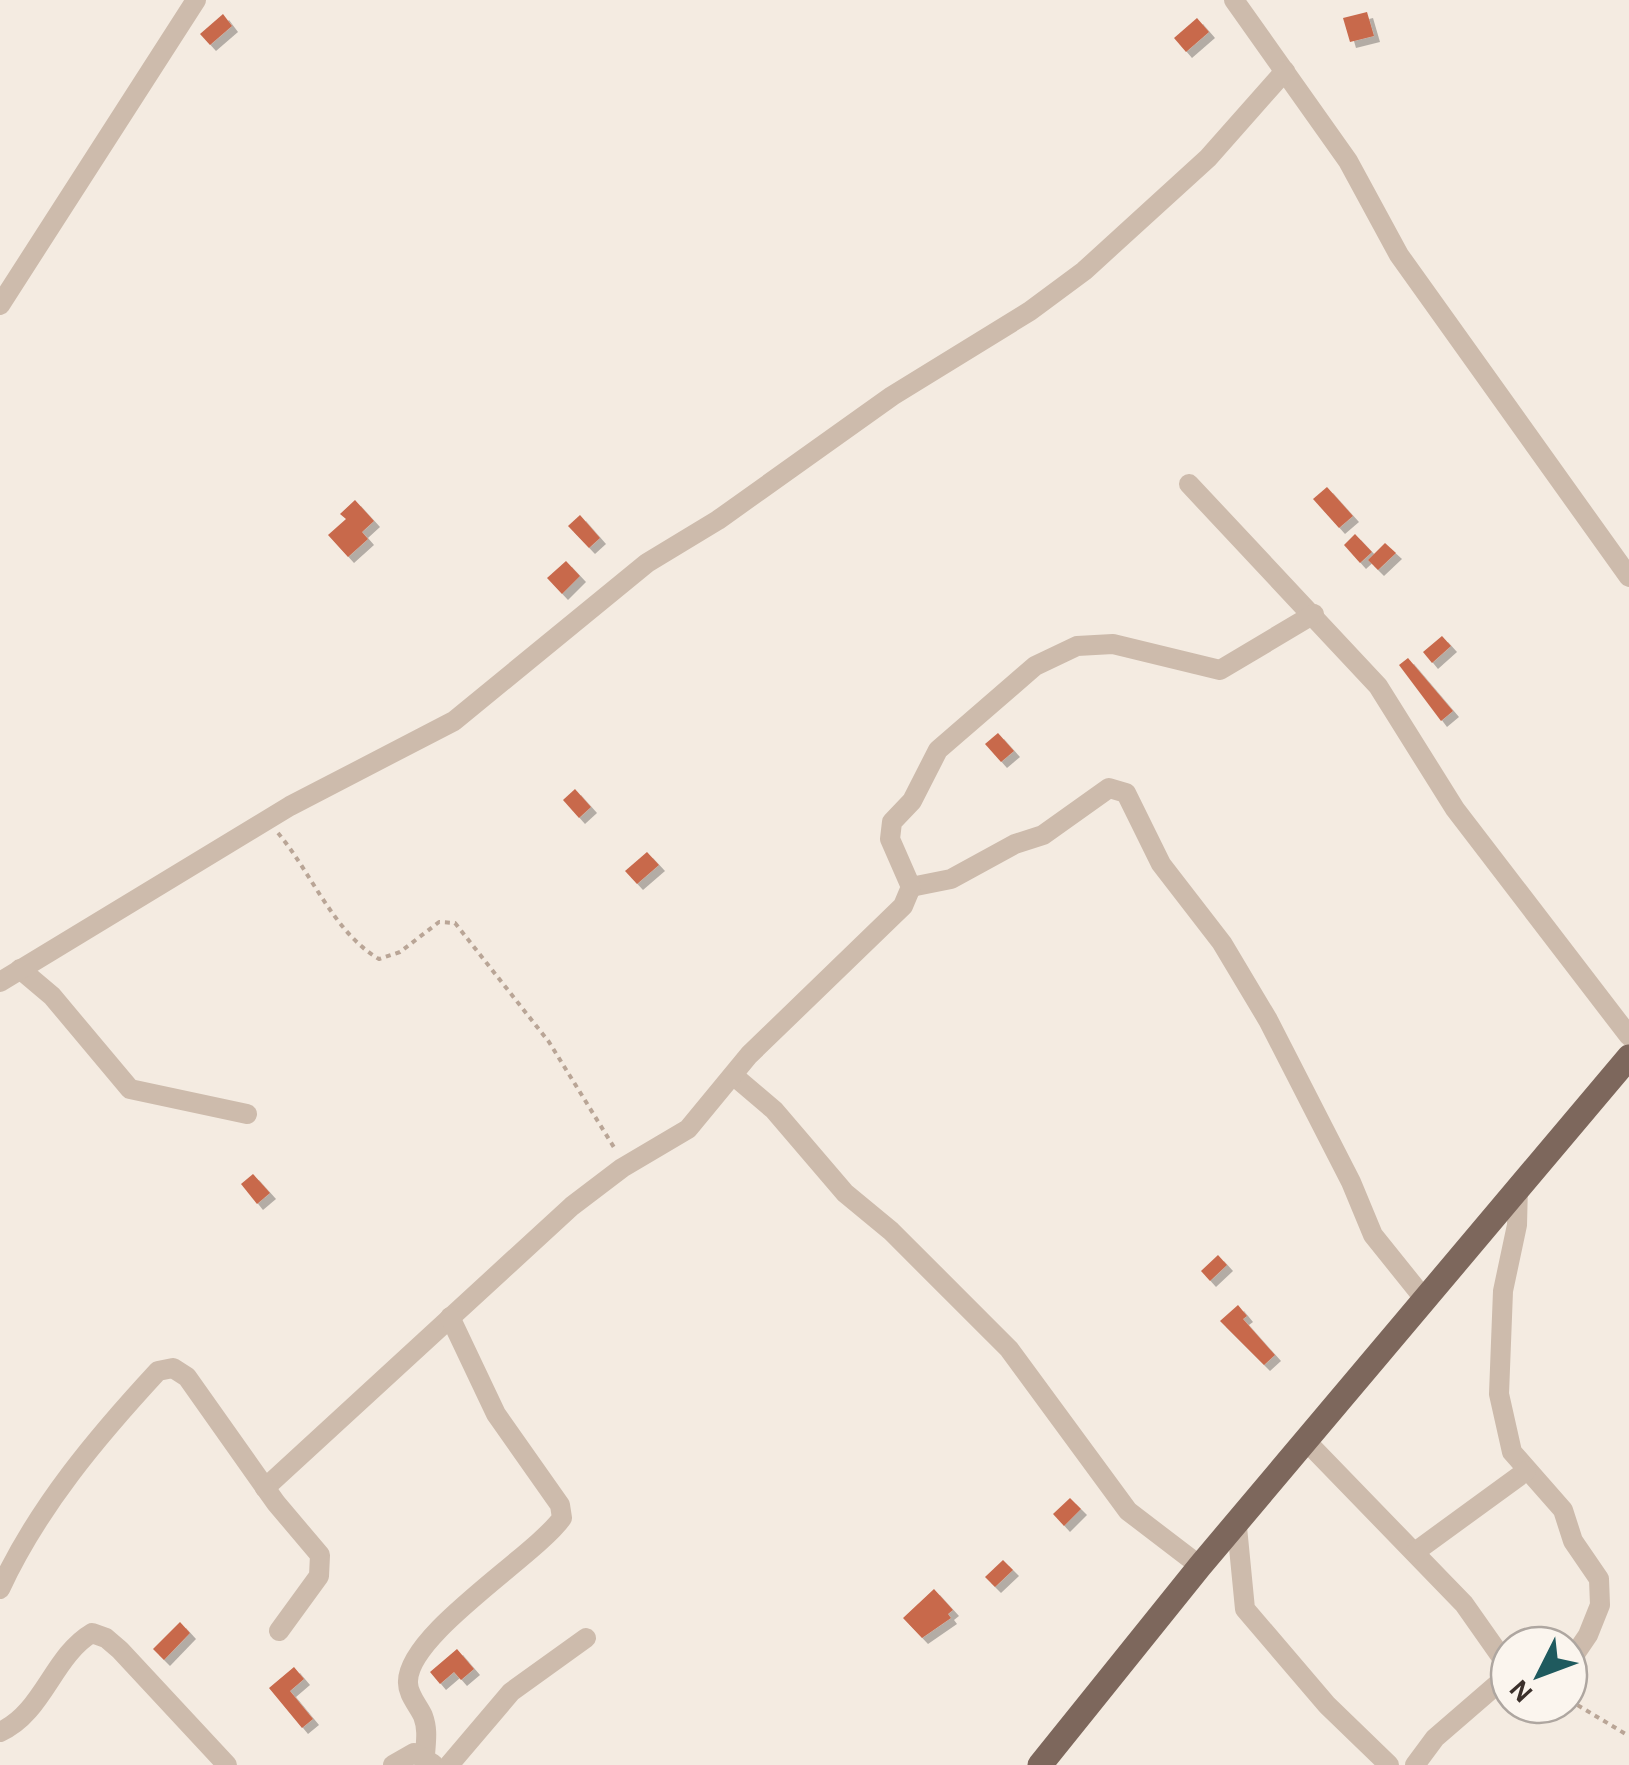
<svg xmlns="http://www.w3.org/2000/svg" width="1629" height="1765" viewBox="0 0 1629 1765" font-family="'Alegreya Sans',sans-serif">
  <defs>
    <filter id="shadow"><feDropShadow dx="6" dy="6" stdDeviation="0" flood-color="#0004"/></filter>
  </defs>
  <rect width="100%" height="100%" fill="#f4ebe1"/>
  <g fill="#c8694b" filter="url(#shadow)">
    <path d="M1367,12L1374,36L1350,42L1343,18Z"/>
    <path d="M223,14L232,26L210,45L200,34Z"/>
    <path d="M1197,18L1209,32L1186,52L1174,38Z"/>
    <path d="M1327,487L1353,516L1339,528L1313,499Z"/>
    <path d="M355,500L374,521L362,532L368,539L348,557L328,535L346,519L340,514Z"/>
    <path d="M580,515L600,538L589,548L568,526Z"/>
    <path d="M1355,534L1372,552L1360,563L1344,545Z"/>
    <path d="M1385,543L1396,553L1378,570L1368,560Z"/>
    <path d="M566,561L580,576L562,594L547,578Z"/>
    <path d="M1442,636L1451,646L1432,663L1423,652Z"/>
    <path d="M1408,658L1453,711L1441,721L1399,665Z"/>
    <path d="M998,733L1014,751L1001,762L985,744Z"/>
    <path d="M575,789L591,807L579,818L563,800Z"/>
    <path d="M647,852L659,865L637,884L625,871Z"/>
    <path d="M253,1174L270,1193L257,1204L241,1184Z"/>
    <path d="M1218,1255L1227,1265L1210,1281L1201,1271Z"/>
    <path d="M1238,1305L1247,1316L1243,1319L1275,1355L1264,1365L1220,1321Z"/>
    <path d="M1070,1498L1081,1509L1064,1526L1053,1514Z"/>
    <path d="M1003,1560L1013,1570L995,1587L985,1577Z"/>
    <path d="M934,1589L953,1610L948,1614L951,1618L922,1638L903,1618Z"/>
    <path d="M180,1622L190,1633L164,1660L153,1649Z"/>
    <path d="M457,1649L474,1669L461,1680L454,1672L440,1684L430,1672Z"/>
    <path d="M294,1667L304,1679L290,1691L313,1719L302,1728L269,1688Z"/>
  </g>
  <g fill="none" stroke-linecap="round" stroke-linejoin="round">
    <g stroke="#b9a596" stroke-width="4" stroke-dasharray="5 5" stroke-linecap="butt">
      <path d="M278,833C311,872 334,933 379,959L400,952L439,922L455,923L549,1042L615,1149"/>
      <path d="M1569,1700L1629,1736"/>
    </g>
    <g stroke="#cdbbac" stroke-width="20">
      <path d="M1234,0L1348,161L1399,255L1629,577"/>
      <path d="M0,305L196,0"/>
      <path d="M1189,484L1378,686L1455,809L1629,1036"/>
      <path d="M911,887L951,879L1015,844L1043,835L1109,788L1126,793L1161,864L1222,943L1268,1020L1351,1182L1373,1235L1426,1301"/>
      <path d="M20,969L52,996L130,1089L247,1114"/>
      <path d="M0,982L290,806L454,721L647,563L718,520L892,396L1030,311L1084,271L1208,158L1285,71"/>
      <path d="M734,1076L774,1110L845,1193L891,1231L1009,1349L1128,1511L1200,1566"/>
      <path d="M1518,1185L1517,1225L1503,1291L1499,1394L1512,1452L1563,1510L1573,1541L1599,1579L1600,1605L1588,1635L1569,1663"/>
      <path d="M1306,1441L1464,1604L1509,1668"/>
      <path d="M265,1488L572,1206L622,1168L688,1129L749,1055L903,906L911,887L890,839L892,822L912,801L938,750L1035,666L1077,646L1113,644L1220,670L1314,614"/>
      <path d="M1237,1527L1245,1609L1327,1705L1389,1765"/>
      <path d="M1415,1552L1526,1471"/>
      <path d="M0,1589C38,1507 97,1437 158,1371L173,1368L187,1377L276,1503L320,1555L319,1576L279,1631"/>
      <path d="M0,1732C43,1713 53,1656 92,1633L106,1638L120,1650L227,1765"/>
      <path d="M425,1755C426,1741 428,1729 423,1716C418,1705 407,1694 408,1681C409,1633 535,1556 562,1518L560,1505L496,1414L450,1317"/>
      <path d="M393,1765L414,1753L433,1764"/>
      <path d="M449,1765L511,1692L586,1638"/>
      <path d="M1415,1765L1435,1738L1509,1674"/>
    </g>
    <path stroke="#7d675c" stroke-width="25" d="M1040,1765L1200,1566L1629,1057"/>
  </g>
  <g transform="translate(1539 1675) rotate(228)"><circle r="48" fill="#fbf5ee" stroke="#aea6a0" stroke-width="2.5"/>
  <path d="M0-8L18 38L0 25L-18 38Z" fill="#1f5a5e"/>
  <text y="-15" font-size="28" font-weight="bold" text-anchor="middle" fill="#3b302b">N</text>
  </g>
</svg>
